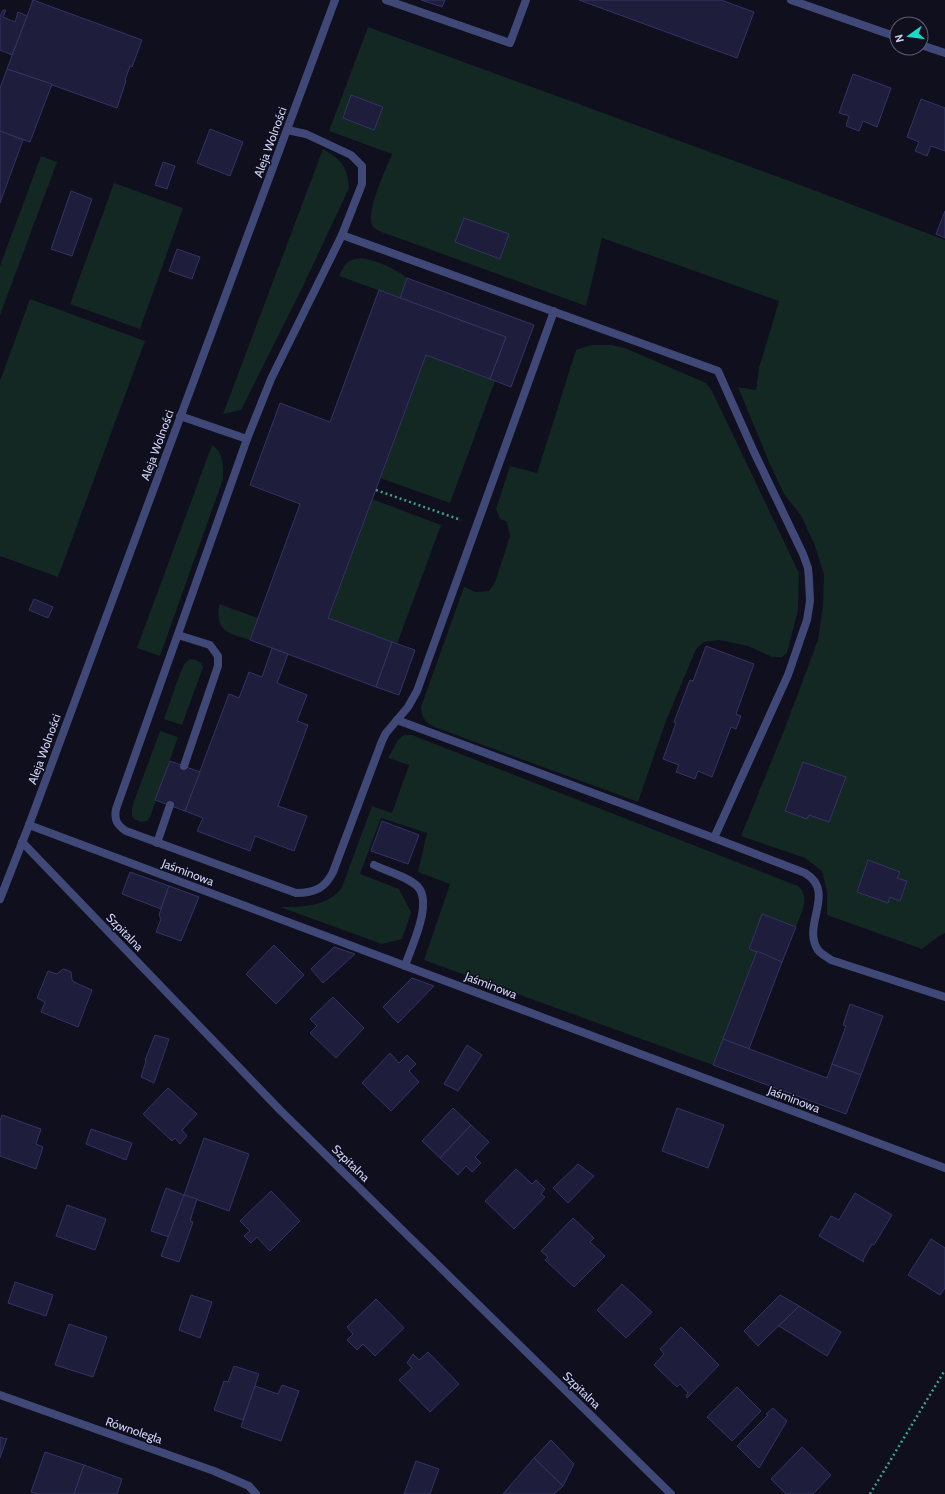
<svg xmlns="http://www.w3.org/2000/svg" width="945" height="1494" viewBox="0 0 945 1494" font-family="Cabin,sans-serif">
  <rect width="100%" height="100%" fill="#0f0f1e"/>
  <g fill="#132723">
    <path d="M368,27L795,183L945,240V933L939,936L922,949L827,915V891L822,871L805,858L741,836L785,728L818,640L823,606L824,575L815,546L802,517L784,494L769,462L738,387L756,390L759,368L779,301L602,238L586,306L379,231C376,229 373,228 372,225C366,210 386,169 392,154L329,131Z"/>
    <path d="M323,149C342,160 347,166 349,188L306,280L241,410L223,414Z"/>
    <path d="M41,156L57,162L0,315V266Z"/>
    <path d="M114,183L183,208L140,329L70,304Z"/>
    <path d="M361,258C381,262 390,266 407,278L400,298L339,276C345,263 347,260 361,258Z"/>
    <path d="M30,299L145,341L58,577L0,556V381Z"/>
    <path d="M591,345H612L625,348L706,383L712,391L799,573L798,610L787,653L782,657H772L748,646L719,640L704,642L696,649L666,721L638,802L437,728C426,723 422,720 421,707L464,587L476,592L489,591L495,582L510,536L507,522L500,519L496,509L510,466L537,473L576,350Z"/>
    <path d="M426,355L495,381L450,503L380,478Z"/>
    <path d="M212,445C224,452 223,466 223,479L160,656L137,648Z"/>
    <path d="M372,499L441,525L397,644L328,618Z"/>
    <path d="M219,604L258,618L250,640C227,632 216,633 219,604Z"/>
    <path d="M190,659C197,660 200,661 203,667L182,725L164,719L181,671L185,663Z"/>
    <path d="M160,731L178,737L150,817L147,821L141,822L134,819L132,815V807Z"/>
    <path d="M404,735H412L798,886C811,898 801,913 796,927L762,915L749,948L757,951L713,1065L424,960L450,884L418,872L427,833L381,818L360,874L399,889L411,912L402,939L382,944L280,907C301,907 329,907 342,887L372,806L392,813L409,765L388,758L398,740Z"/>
  </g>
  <g fill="#1e1e3c" stroke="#343365">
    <path d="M33,0L142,40L132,67L130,66L125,80L126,81L117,108L7,69Z"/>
    <path d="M421,0H445L442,7Z"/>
    <path d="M579,0H721L754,12L737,58Z"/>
    <path d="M3,10H6L3,17L15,22L18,12L27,16L12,55L0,50V16Z"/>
    <path d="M7,69L52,84L30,142L0,131V88Z"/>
    <path d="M853,74L891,88L877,127L863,121L859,131L846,126L849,116L839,113Z"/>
    <path d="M351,95L383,107L374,130L343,118Z"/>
    <path d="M921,99L945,108V151L931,146L927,156L915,151L919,142L907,137Z"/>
    <path d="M210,129L243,142L230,176L197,163Z"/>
    <path d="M0,131L23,140L0,203Z"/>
    <path d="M163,162L175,166L167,189L155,185Z"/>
    <path d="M71,191L92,199L72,256L51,249Z"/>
    <path d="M945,211V238L936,234Z"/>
    <path d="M464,218L509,234L500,259L455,242Z"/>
    <path d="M177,249L200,257L192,279L169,271Z"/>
    <path d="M407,278L534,325L511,387L490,379L506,337L400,298Z"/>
    <path d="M379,290L506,337L490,379L426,355L328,618L392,642L376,687L250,640L300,504L250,485L280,403L330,422Z"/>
    <path d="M34,599L53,607L48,618L29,610Z"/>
    <path d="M392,642L415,650L399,695L376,687Z"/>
    <path d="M706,646L754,664L736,714L741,716L736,729L731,727L712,777L698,771L695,779L676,772L679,765L663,759L676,723L674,722L690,680L693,681Z"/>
    <path d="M272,648L288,654L277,683L307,695L297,721L308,725L278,806L307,816L294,851L255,836L250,851L197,831L203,818L185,811L229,694L239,698L249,672L262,677Z"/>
    <path d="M170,761L200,772L185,811L155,800Z"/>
    <path d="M803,762L846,777L829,822L809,815L807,819L785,811Z"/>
    <path d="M382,821L419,835L408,864L371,851Z"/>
    <path d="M868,860L900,872L897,878L907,881L900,901L890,897L888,903L857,892Z"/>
    <path d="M130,872L169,886L161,909L122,894Z"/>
    <path d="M169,886L199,897L181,941L156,932L161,919L159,915Z"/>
    <path d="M762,914L796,927L782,962L749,949Z"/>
    <path d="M274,945L304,975L276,1004L246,974Z"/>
    <path d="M334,947L355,954L323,983L311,969Z"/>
    <path d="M757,951L782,962L749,1049L723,1039Z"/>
    <path d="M63,969L67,970L71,972L72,980L74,982L92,990L78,1027L41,1012L45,1002L37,998L48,971L57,974Z"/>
    <path d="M412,978L434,986L398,1023L383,1007Z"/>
    <path d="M333,997L364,1028L336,1058L310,1033L317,1026L310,1019Z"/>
    <path d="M850,1004L883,1016L861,1075L832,1064L846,1026L843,1025Z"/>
    <path d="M155,1035L169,1039L154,1083L141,1077L146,1061L145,1060Z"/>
    <path d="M723,1039L827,1078L832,1064L861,1075L846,1114L713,1065Z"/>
    <path d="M467,1045L482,1055L458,1091L444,1084Z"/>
    <path d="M390,1053L399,1063L407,1055L416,1064L409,1071L419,1082L391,1111L362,1083Z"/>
    <path d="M168,1088L197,1114L182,1130L187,1136L180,1144L175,1138L172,1141L143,1114Z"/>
    <path d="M453,1108L471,1125L440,1158L422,1141Z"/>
    <path d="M677,1108L724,1125L708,1168L662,1151Z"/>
    <path d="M2,1115L41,1129L36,1144L43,1147L36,1169L0,1156V1121Z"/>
    <path d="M471,1125L489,1142L475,1157L481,1163L472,1172L466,1166L458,1175L440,1158Z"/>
    <path d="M91,1129L132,1143L126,1160L86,1144Z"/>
    <path d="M204,1138L249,1154L229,1211L184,1195Z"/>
    <path d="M578,1164L594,1176L568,1203L553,1188Z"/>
    <path d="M516,1169L532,1184L536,1180L545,1189L541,1194L545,1197L514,1229L485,1201Z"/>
    <path d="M166,1188L184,1195L169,1237L151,1231Z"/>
    <path d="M271,1191L300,1221L270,1251L257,1237L251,1243L244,1236L250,1231L240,1221Z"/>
    <path d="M855,1193L892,1215L874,1245L872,1244L863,1260L864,1262L819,1236L831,1216L839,1220Z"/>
    <path d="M184,1195L197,1199L190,1221L193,1222L179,1262L161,1256Z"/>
    <path d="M67,1205L106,1219L95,1250L56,1236Z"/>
    <path d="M573,1218L594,1238L590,1242L605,1256L574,1287L545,1260L548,1257L541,1251Z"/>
    <path d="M931,1239L945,1248V1288L940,1295L908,1275Z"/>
    <path d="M15,1282L53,1295L46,1316L8,1303Z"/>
    <path d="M622,1284L652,1312L626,1338L597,1310Z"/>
    <path d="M191,1295L212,1302L200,1338L179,1330Z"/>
    <path d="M780,1295L799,1306L758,1346L744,1331Z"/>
    <path d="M376,1299L404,1328L375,1356L363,1344L357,1350L347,1340L353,1334L347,1327Z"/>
    <path d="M799,1306L841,1332L827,1356L779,1326Z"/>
    <path d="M69,1324L107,1337L93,1377L55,1365Z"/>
    <path d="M681,1327L719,1365L687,1398L686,1396L688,1393L680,1384L677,1387L654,1365L664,1354L660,1349Z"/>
    <path d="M428,1352L459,1384L430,1412L399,1380L412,1368L407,1363L413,1354L419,1360Z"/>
    <path d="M234,1366L259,1374L243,1420L214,1410L224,1381L228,1382Z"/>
    <path d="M282,1385L299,1391L281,1441L241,1427L255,1386L278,1394Z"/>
    <path d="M737,1387L761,1411L732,1441L707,1417Z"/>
    <path d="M773,1408L787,1421L759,1468L737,1446L768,1415L766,1414Z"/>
    <path d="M0,1437L5,1439L7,1438L0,1458Z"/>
    <path d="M551,1440L574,1464L563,1486L534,1458Z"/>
    <path d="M802,1447L831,1475L813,1494H786L771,1479Z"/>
    <path d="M45,1452L84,1465L74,1494H37L31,1492Z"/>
    <path d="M534,1458L563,1486L554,1494H503Z"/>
    <path d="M416,1461L439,1469L430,1494H404Z"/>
    <path d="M84,1465L122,1479L117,1494H74Z"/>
  </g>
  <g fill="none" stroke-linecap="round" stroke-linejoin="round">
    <g stroke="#3ea18a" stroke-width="2.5" stroke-dasharray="2 3" stroke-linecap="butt">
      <path d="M376,490L461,520"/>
      <path d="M870,1494L945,1370"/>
    </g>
    <g stroke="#404877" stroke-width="8">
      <path d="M287,130L306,134L351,155L362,166V184L342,235"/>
      <path d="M554,311L417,691L408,707L386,733L382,741L333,872C325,888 315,893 296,893L126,831C117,825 114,820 116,809L247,439L271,379L342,235L718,371L754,452L803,554L808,568L809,580L810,601L807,620L788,675L714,838L805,873C837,892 801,925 818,950C821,954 827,957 831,960L945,997"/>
      <path d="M180,416L247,439"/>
      <path d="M178,635L210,645L218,656V666L184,766"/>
      <path d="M397,720L714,838"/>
      <path d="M157,843L170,805"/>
      <path d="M374,865C386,871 409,877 418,887C433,904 411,947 405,966"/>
    </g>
    <g stroke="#404877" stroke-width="8">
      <path d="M386,0L510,43L526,0"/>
      <path d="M791,0L897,37"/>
      <path d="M921,45L945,53"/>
      <path d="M29,825L945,1168"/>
      <path d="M22,842L280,1110L671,1494"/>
      <path d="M0,1395L214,1471L249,1486L256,1494"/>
    </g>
    <path stroke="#404877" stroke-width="8" d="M0,899L29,825L335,0"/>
  </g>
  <g text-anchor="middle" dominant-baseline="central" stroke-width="3" stroke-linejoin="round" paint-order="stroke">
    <g font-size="12" fill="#d2d5f9" stroke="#0f0f1e">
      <text transform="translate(270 142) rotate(-70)">Aleja Wolności</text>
      <text transform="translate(157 445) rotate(-70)">Aleja Wolności</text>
      <text transform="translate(44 749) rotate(-70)">Aleja Wolności</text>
      <text transform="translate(188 872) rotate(21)">Jaśminowa</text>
      <text transform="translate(125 932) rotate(46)">Szpitalna</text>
      <text transform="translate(491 985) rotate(21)">Jaśminowa</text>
      <text transform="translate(794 1099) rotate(21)">Jaśminowa</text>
      <text transform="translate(351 1163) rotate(44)">Szpitalna</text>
      <text transform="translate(582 1390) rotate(44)">Szpitalna</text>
      <text transform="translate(134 1430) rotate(19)">Równoległa</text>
    </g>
  </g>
  <g transform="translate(909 36) rotate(256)"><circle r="19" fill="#0f0f1e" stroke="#5d5e76"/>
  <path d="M0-3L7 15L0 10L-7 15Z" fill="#1ed8ca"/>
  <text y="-6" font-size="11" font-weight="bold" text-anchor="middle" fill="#d2d5f9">N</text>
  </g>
</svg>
